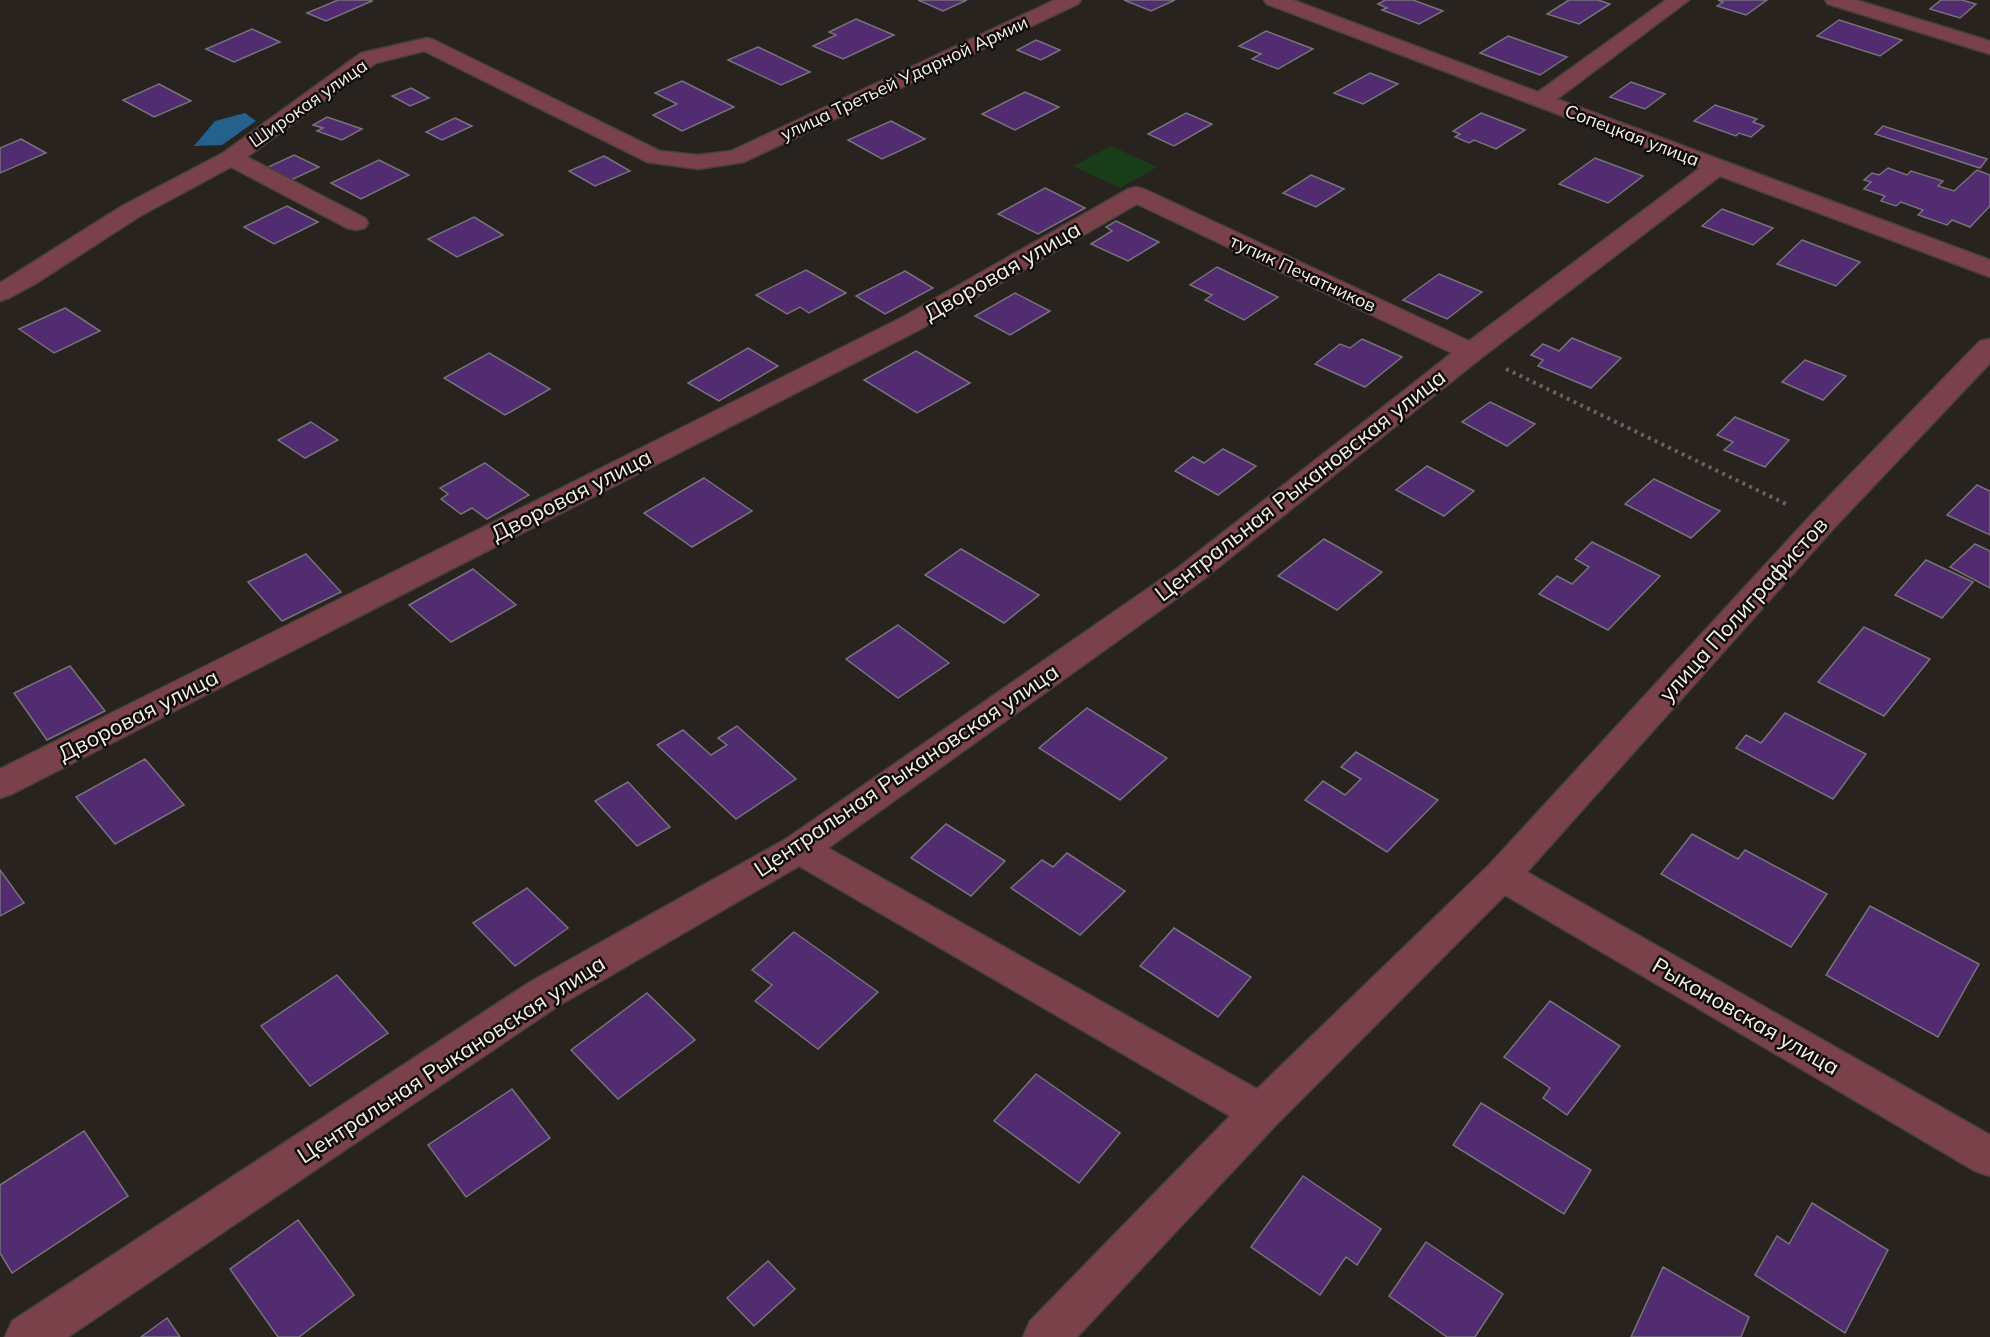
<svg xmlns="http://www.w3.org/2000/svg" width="1990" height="1337" viewBox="0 0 1990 1337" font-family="Mulish,sans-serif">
  <rect width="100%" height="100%" fill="#29231f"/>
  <path fill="#193d18" d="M1111,146L1157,167L1120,188L1073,166Z"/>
  <path fill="#24628d" d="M245,113L256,121L222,145L194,146L215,121Z"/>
  <g fill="#522c70" stroke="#76727a" stroke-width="1.5">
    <path d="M338,0H369L372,1L326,21L307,13Z"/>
    <path d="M918,0H967L943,11Z"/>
    <path d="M1124,0H1175L1151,11Z"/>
    <path d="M1385,0H1413L1443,11L1419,24L1382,10L1387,8L1378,4Z"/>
    <path d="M1569,0H1598L1610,4L1579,24L1547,14Z"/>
    <path d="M1718,0H1767L1746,15L1717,6L1723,2Z"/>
    <path d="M1941,0H1962L1976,4L1960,18L1930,9Z"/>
    <path d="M856,19L894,35L843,59L813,46L836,35L829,32Z"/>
    <path d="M1839,20L1902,40L1880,56L1817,36Z"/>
    <path d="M252,29L280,42L234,62L206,49Z"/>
    <path d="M1266,31L1313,49L1278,69L1252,59L1261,54L1239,46Z"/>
    <path d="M1508,36L1567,57L1540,75L1480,53Z"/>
    <path d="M1036,40L1060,50L1041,60L1017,50Z"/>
    <path d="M758,47L810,72L781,85L728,60Z"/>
    <path d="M1370,73L1398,84L1363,104L1334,93Z"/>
    <path d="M682,81L734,107L682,131L653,115L677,104L655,93Z"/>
    <path d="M1631,82L1665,94L1645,109L1610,97Z"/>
    <path d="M159,84L191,101L154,117L123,100Z"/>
    <path d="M411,88L429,98L410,106L392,96Z"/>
    <path d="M1025,92L1059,107L1015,130L982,114Z"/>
    <path d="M1715,105L1757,119L1753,122L1764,126L1751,137L1739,133L1736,136L1694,121Z"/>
    <path d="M1186,113L1212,124L1174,146L1148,134Z"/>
    <path d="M1481,113L1525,130L1496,149L1474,140L1469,143L1455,137L1460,134L1453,131Z"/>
    <path d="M327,117L362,129L342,140L317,131L323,128L313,125Z"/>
    <path d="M455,118L472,126L442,140L426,132Z"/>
    <path d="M891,121L925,139L882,159L848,140Z"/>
    <path d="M1883,126L1987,159L1980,168L1875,134Z"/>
    <path d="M21,139L46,153L0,173V148Z"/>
    <path d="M294,155L319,167L289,181L264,169Z"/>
    <path d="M604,156L630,171L595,186L569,171Z"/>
    <path d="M1595,158L1643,176L1608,203L1559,184Z"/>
    <path d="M379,160L409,175L361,199L331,183Z"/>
    <path d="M1888,168L1907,175L1911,171L1943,181L1938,186L1954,191L1977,170L1990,175V206L1970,227L1952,220L1947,225L1918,215L1923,210L1901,202L1896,206L1881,201L1885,196L1864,189L1871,182L1864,180L1872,173L1879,175Z"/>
    <path d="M1311,175L1344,189L1316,207L1283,193Z"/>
    <path d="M1045,188L1085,208L1038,234L998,214Z"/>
    <path d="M287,206L318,222L274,244L244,227Z"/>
    <path d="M1722,209L1773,228L1753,245L1702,226Z"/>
    <path d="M474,217L503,235L457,257L428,239Z"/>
    <path d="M1116,221L1159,242L1128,261L1091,244L1112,231L1106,227Z"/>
    <path d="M1802,240L1860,262L1836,286L1777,264Z"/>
    <path d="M1217,267L1278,297L1244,320L1205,300L1212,295L1190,285Z"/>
    <path d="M806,270L846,293L809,313L800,307L787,314L756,295Z"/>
    <path d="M905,271L933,288L885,314L856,296Z"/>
    <path d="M1439,274L1482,292L1447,319L1403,300Z"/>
    <path d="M1015,293L1050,311L1010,335L975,316Z"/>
    <path d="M65,308L100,331L54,353L19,329Z"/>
    <path d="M1572,338L1621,358L1591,388L1538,366L1543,360L1531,355L1543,344L1559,351Z"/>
    <path d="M1362,339L1402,357L1365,387L1315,364L1340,344L1350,348Z"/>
    <path d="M748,348L778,366L719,401L688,383Z"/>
    <path d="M916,351L970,383L917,413L864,380Z"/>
    <path d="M489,353L550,389L505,415L444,378Z"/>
    <path d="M1805,360L1846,376L1823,400L1782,382Z"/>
    <path d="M1490,402L1535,424L1507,446L1462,422Z"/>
    <path d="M1735,417L1789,440L1765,467L1724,450L1733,442L1717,435Z"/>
    <path d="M311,422L338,440L305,458L278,440Z"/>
    <path d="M1223,449L1256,466L1218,495L1175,471L1193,457L1204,463Z"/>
    <path d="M485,463L529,495L487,519L472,508L461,514L441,499L448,494L440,488Z"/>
    <path d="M1427,466L1474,491L1444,516L1396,490Z"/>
    <path d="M704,478L752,511L692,547L644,513Z"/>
    <path d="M1654,479L1720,511L1691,538L1625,504Z"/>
    <path d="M1977,485L1990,491V535L1947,515Z"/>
    <path d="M1324,539L1382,572L1337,610L1278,576Z"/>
    <path d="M1592,542L1660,576L1608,630L1539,594L1557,576L1572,584L1589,567L1575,559Z"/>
    <path d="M1975,544L1990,551V588L1950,567Z"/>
    <path d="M961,549L1039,595L1004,623L925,575Z"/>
    <path d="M306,554L341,592L282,621L248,582Z"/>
    <path d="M1926,560L1973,582L1942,618L1895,595Z"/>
    <path d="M473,569L516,605L451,642L409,605Z"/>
    <path d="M898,625L949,663L898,698L846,659Z"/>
    <path d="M1864,627L1930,659L1884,716L1818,682Z"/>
    <path d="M70,666L105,711L47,740L14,693Z"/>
    <path d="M1087,708L1167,758L1120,800L1039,748Z"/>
    <path d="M1785,713L1866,754L1833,799L1736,748L1746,735L1761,743Z"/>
    <path d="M737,726L796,779L736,819L657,745L683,730L711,755L727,745L718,738Z"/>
    <path d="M1356,752L1438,800L1387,852L1305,800L1323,781L1345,795L1361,779L1341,767Z"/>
    <path d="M145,759L184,805L115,844L76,797Z"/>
    <path d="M628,782L670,827L637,846L595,801Z"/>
    <path d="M946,824L1005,861L971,896L911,858Z"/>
    <path d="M1692,834L1738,859L1745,850L1827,894L1791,947L1661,874Z"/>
    <path d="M1067,853L1125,891L1080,935L1011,888L1042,860L1053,867Z"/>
    <path d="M0,870L24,903L0,916Z"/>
    <path d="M527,888L568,928L515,966L473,923Z"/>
    <path d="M1870,906L1979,964L1938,1037L1826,975Z"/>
    <path d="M1174,928L1251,977L1218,1017L1140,966Z"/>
    <path d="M794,932L878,992L818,1049L755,1001L772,985L752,970Z"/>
    <path d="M337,975L388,1033L310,1086L261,1026Z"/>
    <path d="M647,993L695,1040L618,1099L571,1050Z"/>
    <path d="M1550,1001L1620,1046L1567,1115L1543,1098L1550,1088L1504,1057Z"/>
    <path d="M1036,1074L1120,1133L1079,1183L994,1121Z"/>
    <path d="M512,1089L550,1138L466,1197L428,1145Z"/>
    <path d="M1481,1103L1591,1170L1564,1214L1453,1145Z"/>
    <path d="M84,1131L128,1196L12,1273L0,1253V1185Z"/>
    <path d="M1303,1176L1381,1229L1357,1265L1346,1257L1320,1295L1251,1247Z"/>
    <path d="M1812,1203L1888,1250L1845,1333L1755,1275L1777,1236L1789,1244Z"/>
    <path d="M298,1220L354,1295L299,1337H278L230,1269Z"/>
    <path d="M1426,1242L1503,1294L1475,1337H1447L1389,1296Z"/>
    <path d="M768,1261L795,1289L754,1326L727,1298Z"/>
    <path d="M1663,1267L1749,1317L1741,1337H1631Z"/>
    <path d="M167,1318L180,1337H141Z"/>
  </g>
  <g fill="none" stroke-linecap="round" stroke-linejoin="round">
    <defs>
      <g id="minor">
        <path d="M1055,0H1081L1078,4L744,162L698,169L647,162L424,51L376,63L247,157L365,218L368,223L365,228L356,230L347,228L231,167L140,216L35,284L9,298L0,301V283L122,206L223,153L361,53L427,38L434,40L660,151L698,155L731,151Z"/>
        <path d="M1264,0H1293L1538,92L1666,0H1689L1557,99L1990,260V277L1720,176L1481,358L1201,581L828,848L1257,1089L1489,865L1811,515L1980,341L1990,339V363L1833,529L1527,872L1990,1135V1176L1975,1171L1505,895L1276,1125L1077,1337H1023L1030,1321L1230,1116L799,866L558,1006L68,1337H5L12,1321L530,982L786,839L1179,567L1452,353L1137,204L919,330L12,794L0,798V769L901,318L1128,189L1136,187L1144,189L1469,341L1700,168L1267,4Z"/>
        <path d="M1825,0H1856L1990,41V54L1828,4Z"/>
      </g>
    </defs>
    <use href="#minor" stroke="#46403c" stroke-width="3"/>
    <path stroke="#696360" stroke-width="4" stroke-dasharray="3 4.5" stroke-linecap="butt" d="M1506,369L1786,504"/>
    <use href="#minor" fill="#7a414a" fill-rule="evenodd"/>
  </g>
  <g text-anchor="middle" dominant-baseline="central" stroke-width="5" stroke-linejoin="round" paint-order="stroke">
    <g font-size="18" fill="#f5f0ed" stroke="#100d0b">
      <text transform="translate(904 78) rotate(-25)">улица Третьей Ударной Армии</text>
      <text transform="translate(308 103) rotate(-35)">Широкая улица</text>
      <text transform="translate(1632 135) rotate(21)">Сопецкая улица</text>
      <text transform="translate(1303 273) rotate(25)">тупик Печатников</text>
    </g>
    <g font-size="22" fill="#f5f0ed" stroke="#100d0b">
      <text transform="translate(1002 271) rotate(-30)">Дворовая улица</text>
      <text transform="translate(1300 485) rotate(-38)">Центральная Рыкановская улица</text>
      <text transform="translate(571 495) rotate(-27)">Дворовая улица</text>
      <text transform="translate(1743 609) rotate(-48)">улица Полиграфистов</text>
      <text transform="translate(138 715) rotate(-27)">Дворовая улица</text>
      <text transform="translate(906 770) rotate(-34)">Центральная Рыкановская улица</text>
      <text transform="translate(1746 1016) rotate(30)">Рыконовская улица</text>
      <text transform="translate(451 1059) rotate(-33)">Центральная Рыкановская улица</text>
    </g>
  </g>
</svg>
